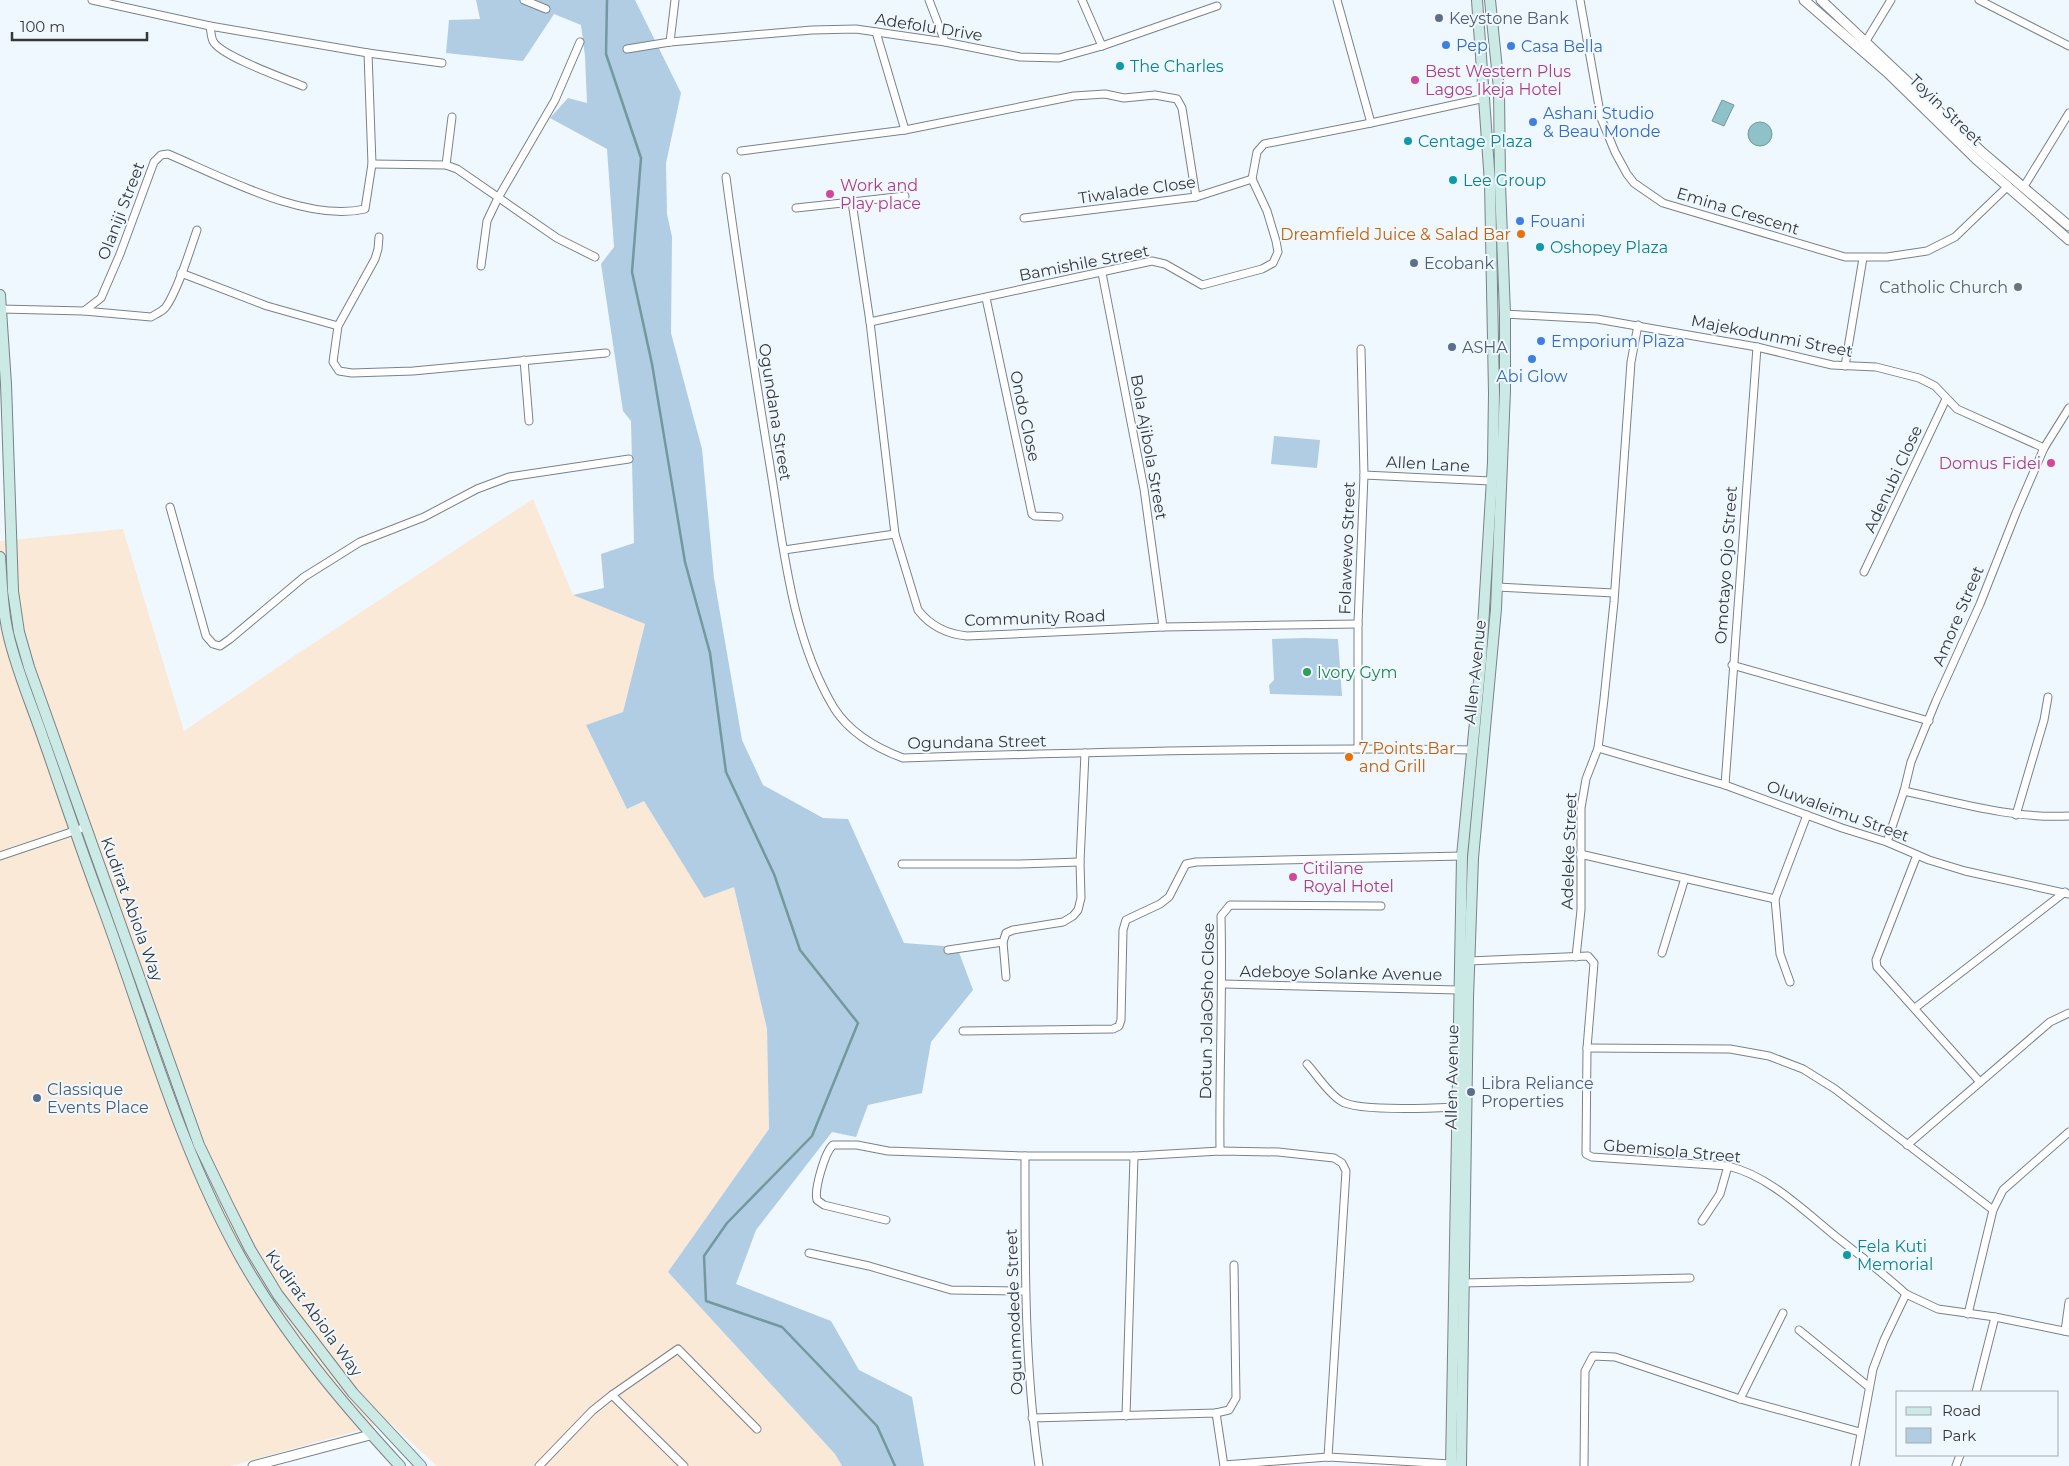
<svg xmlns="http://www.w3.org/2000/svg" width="2069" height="1466" viewBox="0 0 2069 1466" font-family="Montserrat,sans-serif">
  <rect width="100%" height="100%" fill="#eff8ff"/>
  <path fill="#fbe9d8" d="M533,499L573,595L645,624L623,712L586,725L627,809L644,801L704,898L734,887L767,1029L769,1129L668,1272L835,1454L842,1466H437L389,1422L231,1466H0V541L123,529L184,731L297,654Z"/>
  <g fill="#b0cde3">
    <path d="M476,0H635L681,93L666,163L667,214L672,237L671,333L702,449L714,578L742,740L763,785L823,818L848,819L904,943L957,947L973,990L931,1042L922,1093L868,1105L856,1137L832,1132L756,1230L736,1284L831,1321L859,1370L912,1397L924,1466H842L835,1454L668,1272L769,1129L767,1029L734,887L704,898L644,801L627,809L586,725L623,712L645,624L573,595L604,588L601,554L634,543L631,421L623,411L601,264L614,247L607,149L550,118L568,98L587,103L585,56L581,25L554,14L523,61L446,53L449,20L480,19Z"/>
    <path d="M1274,436L1320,440L1317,468L1271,464Z"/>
    <path d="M1305,638L1338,639L1342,696L1270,694L1269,685L1274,680L1272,639Z"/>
  </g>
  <g fill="#8ec1c8" stroke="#73989e">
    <path d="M1722,100L1734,105L1724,126L1712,121Z"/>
    <circle cx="1760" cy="134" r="12"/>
  </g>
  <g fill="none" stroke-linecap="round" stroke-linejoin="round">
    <path stroke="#73989e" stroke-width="2.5" d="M607,0L606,54L641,158L632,272L652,364L685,562L710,653L726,772L774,874L800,950L858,1023L812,1136L727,1223L704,1256L706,1301L782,1327L877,1426L895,1466"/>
    <defs>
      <g id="minor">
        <path d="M92,0L210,26L368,53L442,63"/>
        <path d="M524,0L546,9"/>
        <path d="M929,0L945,42"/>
        <path d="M1082,0L1102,46"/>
        <path d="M1337,0L1371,123"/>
        <path d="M1580,0L1601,118L1615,152L1627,174L1634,183L1663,203L1845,257H1887L1927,251L1955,237L2007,187"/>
        <path d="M1979,0L2069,46"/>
        <path d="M210,26C211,31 211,37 213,41C220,56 286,79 303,86"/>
        <path d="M876,32L905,130"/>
        <path d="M1866,41L1891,0"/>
        <path d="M670,42L675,0"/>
        <path d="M627,49L670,42L812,30L856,29L945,42L1020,57L1059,58L1102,46L1217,6"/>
        <path d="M741,151L905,130L1074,96L1105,94L1124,98L1155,95L1177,99L1182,108L1196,197"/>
        <path d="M372,164L446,165L457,169L557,238L595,257"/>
        <path d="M446,165L452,117"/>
        <path d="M726,177C739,276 755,374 771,472C784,551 792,638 834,708C850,733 876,748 903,758C1093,752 1282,747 1472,750"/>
        <path d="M2023,188L2069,113"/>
        <path d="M905,196L852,202L870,322L895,534L918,610C931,627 947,634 967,636L1163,627L1358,624"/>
        <path d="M796,208L852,202"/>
        <path d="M1024,218L1196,197L1252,179"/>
        <path d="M379,237L378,249L375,259L338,326L333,362L339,371L352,373L413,371L606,353"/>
        <path d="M481,266L487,221L498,198L555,100L580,42"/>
        <path d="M181,273L267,306L338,326"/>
        <path d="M1102,273L1144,489L1163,627"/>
        <path d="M986,298L1032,514L1035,516L1059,517"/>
        <path d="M1,309L84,311L101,298L120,254L154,162L161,155L168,154C222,177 307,223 365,209L372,164L368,53"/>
        <path d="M84,311L151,317C156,314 161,312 165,308C177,293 190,250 197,230"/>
        <path d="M1505,314L1597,319L1757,347L1832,365L1876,367L1919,378L1935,386L1957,409L2044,448"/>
        <path d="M870,322L1152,261L1165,264L1202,285L1262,269L1273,263L1278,252L1276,241L1267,211L1252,179L1257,152L1264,144L1371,123L1485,98"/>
        <path d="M524,360L529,421"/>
        <path d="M1845,366L1863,258"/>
        <path d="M1364,475L1491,481"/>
        <path d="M170,507L206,636L213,644L220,646L230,639L304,577L360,542L424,517L477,489L509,477L629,459"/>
        <path d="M784,550L895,534"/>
        <path d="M1864,572L1946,399"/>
        <path d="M1497,587L1614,593"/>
        <path d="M1732,665L1929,721"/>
        <path d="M1358,748V624L1364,475L1361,349"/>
        <path d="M1598,748L1725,785L1842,828L1887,842L1929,860L1965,871L2069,894"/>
        <path d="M1725,785L1757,347"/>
        <path d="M1904,791C1959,803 2013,819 2069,816"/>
        <path d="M2016,815L2044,720L2048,697"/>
        <path d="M1887,842L1904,791L1911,762L1936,701L1980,604L2016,513L2044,448L2069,408"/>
        <path d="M1580,854L1775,899"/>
        <path d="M1917,855L1876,960L1877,967L1980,1082"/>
        <path d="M0,856L86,827"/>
        <path d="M902,864H1020L1080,862"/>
        <path d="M1003,942L1006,977"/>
        <path d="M948,950L1003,942L1006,933L1013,930L1063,922L1073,916L1078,910L1081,898L1080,862L1085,753"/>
        <path d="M1662,953L1685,878"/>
        <path d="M1576,957L1581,910V808L1586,779L1598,748L1604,699L1614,602L1631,362L1638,325"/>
        <path d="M1469,961L1588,956L1594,963L1587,1048L1586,1154L1592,1157L1728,1166C1769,1176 1802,1209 1834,1235C1858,1254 1883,1273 1906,1294L1938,1309L1995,1317L2069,1332"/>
        <path d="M1790,982L1780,954L1775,899L1807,815"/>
        <path d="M1223,984L1458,990"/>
        <path d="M1915,1008L2065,892"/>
        <path d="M963,1031L1113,1029L1119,1026L1121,1020L1123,930L1126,920L1160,904L1169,897L1186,864L1196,862L1462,856"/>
        <path d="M1587,1048L1730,1049L1769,1056L1803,1069L1835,1089L1993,1210"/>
        <path d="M1307,1064C1317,1075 1328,1093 1341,1101C1357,1112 1434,1108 1457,1107"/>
        <path d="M1907,1145L2050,1022L2069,1013"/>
        <path d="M1220,1151C1219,1073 1223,994 1221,916L1230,905L1381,906"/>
        <path d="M1025,1156C1025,1260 1024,1363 1039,1466"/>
        <path d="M886,1220L824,1205L817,1200C814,1189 825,1152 833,1145H857L888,1151L1025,1156H1134L1220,1151L1278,1152L1334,1158L1342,1163L1346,1171L1328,1457"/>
        <path d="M1702,1221L1720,1194L1728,1166"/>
        <path d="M809,1253L869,1266L951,1290L1025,1291"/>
        <path d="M1463,1283L1690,1278"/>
        <path d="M1968,1314L1993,1210L2003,1190L2069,1132"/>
        <path d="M1799,1330L1869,1387"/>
        <path d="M2065,1331L2069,1302"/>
        <path d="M1976,1392L1995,1317"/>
        <path d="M612,1395L678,1349L757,1429"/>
        <path d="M1740,1399L1783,1313"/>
        <path d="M1216,1413L1229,1410L1236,1398L1234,1265"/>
        <path d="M1126,1416L1134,1156"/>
        <path d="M1032,1418L1216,1413L1224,1466"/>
        <path d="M1224,1465L1328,1457L1451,1464"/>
        <path d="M539,1466L592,1411L612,1395L684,1466"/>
        <path d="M1584,1466L1585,1371L1593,1356L1615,1357L1740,1399L1860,1432"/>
        <path d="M1855,1466L1873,1369L1884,1340L1906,1294"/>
        <path d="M1956,1466L1960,1455"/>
      </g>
      <g id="tertiary">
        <path d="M1804,0L1888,73L1976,159L2069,240"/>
        <path d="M1821,0L1983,153L2069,226"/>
        <path d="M253,1466L370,1435"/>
      </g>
      <g id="secondary">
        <path d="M0,295L6,384L13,591L19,632L29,667L199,1145L227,1203L250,1249L278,1295L353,1393L421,1466"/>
        <path d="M0,557C2,583 2,608 8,633C16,669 31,703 43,738C62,792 80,847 100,900C145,1020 178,1146 241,1258C284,1334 341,1402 400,1466"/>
        <path d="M1451,1466L1462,856L1481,660L1493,462L1494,393L1490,183L1477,0"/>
        <path d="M1461,1466L1468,998L1473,858L1496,609L1505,391V314L1500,184L1499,89L1490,0"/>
      </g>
    </defs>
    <use href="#minor" stroke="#7a8288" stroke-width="9"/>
    <use href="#tertiary" stroke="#7a8288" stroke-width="11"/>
    <use href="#secondary" stroke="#7a8288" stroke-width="12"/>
    <use href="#minor" stroke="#fff" stroke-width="7"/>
    <use href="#tertiary" stroke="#fff" stroke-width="9"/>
    <use href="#secondary" stroke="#cceae5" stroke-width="10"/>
  </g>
  <g fill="#5c6f8a" stroke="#eff8ff" stroke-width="2">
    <circle cx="1439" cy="18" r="5"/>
    <circle cx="1414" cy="263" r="5"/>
    <circle cx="1452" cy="347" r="5"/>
    <circle cx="1471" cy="1092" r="5"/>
    <circle cx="37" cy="1098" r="5"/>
  </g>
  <g fill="#3f7fe0" stroke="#eff8ff" stroke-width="2">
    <circle cx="1446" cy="45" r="5"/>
    <circle cx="1511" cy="46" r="5"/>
    <circle cx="1533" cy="122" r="5"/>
    <circle cx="1520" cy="221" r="5"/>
    <circle cx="1541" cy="341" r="5"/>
    <circle cx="1532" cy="359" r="5"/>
  </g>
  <g fill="#0f9aa8" stroke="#eff8ff" stroke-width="2">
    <circle cx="1120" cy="66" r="5"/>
    <circle cx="1408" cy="141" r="5"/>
    <circle cx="1453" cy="180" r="5"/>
    <circle cx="1540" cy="247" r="5"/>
    <circle cx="1847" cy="1255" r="5"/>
  </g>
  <g fill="#d1479c" stroke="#eff8ff" stroke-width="2">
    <circle cx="1415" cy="80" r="5"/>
    <circle cx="830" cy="194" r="5"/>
    <circle cx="2051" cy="463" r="5"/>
    <circle cx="1293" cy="877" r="5"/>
  </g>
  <g fill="#e8710a" stroke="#eff8ff" stroke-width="2">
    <circle cx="1521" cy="234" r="5"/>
    <circle cx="1349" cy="757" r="5"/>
  </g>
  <circle fill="#6b7280" stroke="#eff8ff" stroke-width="2" cx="2018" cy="287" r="5"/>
  <circle fill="#2e9e5b" stroke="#eff8ff" stroke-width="2" cx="1307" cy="672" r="5"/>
  <g text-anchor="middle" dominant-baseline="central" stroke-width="4" stroke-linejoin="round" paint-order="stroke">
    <g font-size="16" fill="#4e5e75" stroke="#eff8ff" text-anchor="start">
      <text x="1449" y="18">Keystone Bank</text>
      <text x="1424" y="263">Ecobank</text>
      <text x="1462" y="347">ASHA</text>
      <text x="1481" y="1083">Libra Reliance<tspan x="1481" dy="18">Properties</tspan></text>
      <text x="47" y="1089">Classique<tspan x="47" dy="18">Events Place</tspan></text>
    </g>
    <g font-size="16" fill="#35383b" stroke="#eff8ff">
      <text transform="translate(929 27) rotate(9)">Adefolu Drive</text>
      <text transform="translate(1946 110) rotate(44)">Toyin Street</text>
      <text transform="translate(1137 190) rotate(-8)">Tiwalade Close</text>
      <text transform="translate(121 211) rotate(-69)">Olaniji Street</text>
      <text transform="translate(1738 211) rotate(17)">Emina Crescent</text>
      <text transform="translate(1084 263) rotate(-11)">Bamishile Street</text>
      <text transform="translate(1772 336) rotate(11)">Majekodunmi Street</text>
      <text transform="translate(775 412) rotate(81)">Ogundana Street</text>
      <text transform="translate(1025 416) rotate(78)">Ondo Close</text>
      <text transform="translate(1149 447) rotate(80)">Bola Ajibola Street</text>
      <text transform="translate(1428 464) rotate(3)">Allen Lane</text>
      <text transform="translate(1893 479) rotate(-65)">Adenubi Close</text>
      <text transform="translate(1347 548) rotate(-88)">Folawewo Street</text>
      <text transform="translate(1726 565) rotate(-86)">Omotayo Ojo Street</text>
      <text transform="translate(1958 616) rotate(-67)">Amore Street</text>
      <text transform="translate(1035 618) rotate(-2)">Community Road</text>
      <text transform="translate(1475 672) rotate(-84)">Allen Avenue</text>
      <text transform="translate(977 742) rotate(-1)">Ogundana Street</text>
      <text transform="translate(1838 811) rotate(20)">Oluwaleimu Street</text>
      <text transform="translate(1569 851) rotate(-88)">Adeleke Street</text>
      <text transform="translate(132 909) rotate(70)">Kudirat Abiola Way</text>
      <text transform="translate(1341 973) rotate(1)">Adeboye Solanke Avenue</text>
      <text transform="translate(1207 1011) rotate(-89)">Dotun JolaOsho Close</text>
      <text transform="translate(1452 1077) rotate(-89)">Allen Avenue</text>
      <text transform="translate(1672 1151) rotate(5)">Gbemisola Street</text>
      <text transform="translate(1014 1312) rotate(-92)">Ogunmodede Street</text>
      <text transform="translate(314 1313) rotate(54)">Kudirat Abiola Way</text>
    </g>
    <g font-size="16" fill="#366cbe" stroke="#eff8ff" text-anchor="start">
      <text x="1456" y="45">Pep</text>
      <text x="1521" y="46">Casa Bella</text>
      <text x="1543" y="113">Ashani Studio<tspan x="1543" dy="18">&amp; Beau Monde</tspan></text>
      <text x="1530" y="221">Fouani</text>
      <text x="1551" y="341">Emporium Plaza</text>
      <text x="1532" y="376" text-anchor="middle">Abi Glow</text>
    </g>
    <g font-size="16" fill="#0d838f" stroke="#eff8ff" text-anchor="start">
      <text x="1130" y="66">The Charles</text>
      <text x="1418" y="141">Centage Plaza</text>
      <text x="1463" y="180">Lee Group</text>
      <text x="1550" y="247">Oshopey Plaza</text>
      <text x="1857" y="1246">Fela Kuti<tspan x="1857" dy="18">Memorial</tspan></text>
    </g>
    <g font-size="16" fill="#b23c85" stroke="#eff8ff" text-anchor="start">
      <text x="1425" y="71">Best Western Plus<tspan x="1425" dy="18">Lagos Ikeja Hotel</tspan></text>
      <text x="840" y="185">Work and<tspan x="840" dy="18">Play place</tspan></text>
      <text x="2041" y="463" text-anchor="end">Domus Fidei</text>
      <text x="1303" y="868">Citilane<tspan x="1303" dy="18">Royal Hotel</tspan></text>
    </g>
    <g font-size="16" fill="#c56008" stroke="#eff8ff" text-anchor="end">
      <text x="1511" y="234">Dreamfield Juice &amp; Salad Bar</text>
      <text x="1359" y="748" text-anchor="start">7 Points Bar<tspan x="1359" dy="18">and Grill</tspan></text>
    </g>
    <g font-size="16" fill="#5b616d" stroke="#eff8ff" text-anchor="end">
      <text x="2008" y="287">Catholic Church</text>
    </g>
    <g font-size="16" fill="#27864d" stroke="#eff8ff" text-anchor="start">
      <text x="1317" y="672">Ivory Gym</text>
    </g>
  </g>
  <rect x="1896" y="1391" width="162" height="65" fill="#eff8ff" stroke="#a5abb1"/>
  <rect x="1906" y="1407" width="25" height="8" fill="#cceae5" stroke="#a5abb1"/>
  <text x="1942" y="1416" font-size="15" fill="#35383b">Road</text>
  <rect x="1906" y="1428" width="25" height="15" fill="#b0cde3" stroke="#a5abb1"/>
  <text x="1942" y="1441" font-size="15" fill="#35383b">Park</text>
  <path d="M12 32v8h135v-8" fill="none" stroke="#35383b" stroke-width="2.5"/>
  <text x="20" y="32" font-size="15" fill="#35383b" stroke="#eff8ff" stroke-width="4" paint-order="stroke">100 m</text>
</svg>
